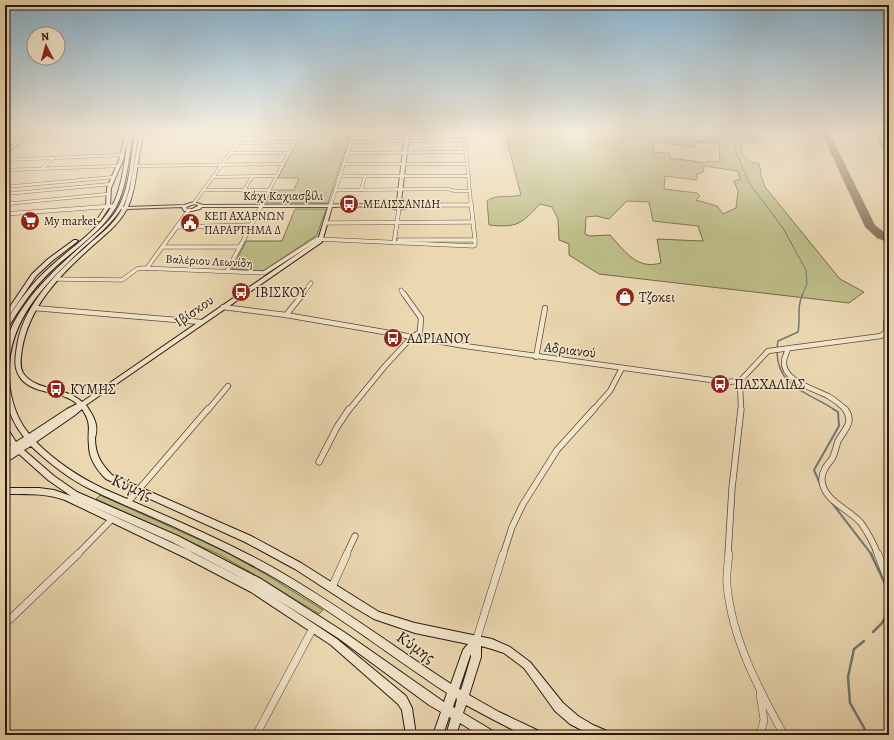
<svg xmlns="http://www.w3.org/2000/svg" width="894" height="740" viewBox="0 0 894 740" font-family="Alegreya,serif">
  <rect width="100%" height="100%" fill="#ebd8b1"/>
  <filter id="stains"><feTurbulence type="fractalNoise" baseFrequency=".005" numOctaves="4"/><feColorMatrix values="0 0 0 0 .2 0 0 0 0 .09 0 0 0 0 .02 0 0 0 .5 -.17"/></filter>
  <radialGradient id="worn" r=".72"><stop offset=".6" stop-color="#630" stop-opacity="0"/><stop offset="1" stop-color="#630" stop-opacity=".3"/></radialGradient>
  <g fill="#bdbd87" stroke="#746a4b" fill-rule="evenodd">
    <path d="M501,132H521V134L529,132H657L667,135L670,137L704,141L705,136H718V132H753L755,143L742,142C739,155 746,162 759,164L761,172L760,173L765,187L840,279L864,292L849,303L599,274L569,255V244L559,240L558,219L552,207L540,204C521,224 518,228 489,225L487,201C495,194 511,198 521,195L506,137ZM655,142L695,147L696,142L719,144L720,162L707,161L706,163L670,158V153L653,152ZM704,166L738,171L740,179L734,181L738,191L736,208L723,214L717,206L696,200L700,196L697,193L664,189L665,176L697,180V174L703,172ZM627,201L649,202L653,221L698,226L703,241L657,239L661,263C636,270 625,251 610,235L590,236L585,234L586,217L596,216L609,219Z"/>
    <path d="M351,133L328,203H266L272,190H294L299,178H278L301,134Z"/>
    <path d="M295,209H326L317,235L263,271L232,269L246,241H282Z"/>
    <path d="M86,240C53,272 18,301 5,348C5,344 4,339 5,335C7,329 11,322 15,316C33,285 60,263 86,240Z"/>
    <path d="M100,495L224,551L267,575L323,610L319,614L262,579L220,555L96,499Z"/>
  </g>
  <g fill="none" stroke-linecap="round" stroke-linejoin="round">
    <path stroke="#6f7873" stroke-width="1" d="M742,132L738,138L735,150L749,183L783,228L806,270L807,284L802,295"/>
    <g stroke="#6f7873" stroke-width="1.5">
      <path d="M777,347L778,341L798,332C801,317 796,308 803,294"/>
      <path d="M777,352C778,389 809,392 835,410"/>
    </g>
    <g stroke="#6f7873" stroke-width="2">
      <path d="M821,486L814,470L839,426L838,412L833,409"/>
      <path d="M832,503L872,555"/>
    </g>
    <g stroke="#6f7873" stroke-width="2.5">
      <path d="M871,554L889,592"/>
      <path d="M873,632L882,623L889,609"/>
      <path d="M864,641L854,649L848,677L850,703L867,733"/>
    </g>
    <path fill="#8c7860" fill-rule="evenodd" d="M821,132H829L875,225L889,236V243L877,238L865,227Z"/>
    <path fill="#8c7860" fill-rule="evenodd" d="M873,132H889V150L882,148Z"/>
    <defs>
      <g id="street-far4">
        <path d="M239,132L244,134L252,132"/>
        <path d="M464,132L471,204"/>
        <path d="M118,133L163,132"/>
        <path d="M48,136L121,132"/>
        <path d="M350,142L465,140"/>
        <path d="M5,143L21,142"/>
        <path d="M238,143L294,142"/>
        <path d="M231,153H289"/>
        <path d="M347,153L466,152"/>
        <path d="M5,160L122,155"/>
        <path d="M343,164H467"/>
        <path d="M135,166L283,164"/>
        <path d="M42,168L53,158"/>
        <path d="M5,170L119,166"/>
        <path d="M340,176H469"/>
        <path d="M213,177L276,176"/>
        <path d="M5,187L114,177"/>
        <path d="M203,190H270"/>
        <path d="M244,190L252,177"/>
        <path d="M335,190L448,189L455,191H470"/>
        <path d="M361,190L365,176"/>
        <path d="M5,194L111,184"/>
        <path d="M194,203L244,134"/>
        <path d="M5,204L108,194"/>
        <path d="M262,204L300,132"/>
        <path d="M331,204L354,132"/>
      </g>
      <g id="street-far3">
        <path d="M5,204L12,203"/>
        <path d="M408,205H471"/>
        <path d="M330,206L331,203"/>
        <path d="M5,214L114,206"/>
        <path d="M325,223L473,222"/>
        <path d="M177,227L251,225"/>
        <path d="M399,240H475"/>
        <path d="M394,243L399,209"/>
        <path d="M162,247H240"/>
        <path d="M147,268L189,210"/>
        <path d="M227,271L263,203"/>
        <path d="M56,279L122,280L137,269L142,268L264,273L317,239L473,246L475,245V240L471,203"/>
        <path d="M401,290L404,295"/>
        <path d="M302,295L311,283"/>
      </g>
      <g id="street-far2">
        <path d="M223,307L286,315L465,346L726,382L740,381L768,351L881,336L886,332V321L889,318"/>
        <path d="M34,308L201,322"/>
        <path d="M286,315L303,294"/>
        <path d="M788,349C787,353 784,357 784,361C782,381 815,389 828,396C835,400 840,404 846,410"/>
        <path d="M536,357L545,308"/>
        <path d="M740,381L741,410"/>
        <path d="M208,410L228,386"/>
        <path d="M349,410L385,366L411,338L420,332L421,318L404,294"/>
        <path d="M593,410L610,391L622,368"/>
      </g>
      <g id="street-far1">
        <path d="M845,409C855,422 844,430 838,441C836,447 835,453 832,459C827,465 821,472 822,481C824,501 849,509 861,523C868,533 874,544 878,555"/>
        <path d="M319,462L337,427L349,409"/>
        <path d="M128,502L208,409"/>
        <path d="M77,555L112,519"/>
        <path d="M346,555L355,536"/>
        <path d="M503,555L512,527L523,504L557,450L594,409"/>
        <path d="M728,555L732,488L741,409"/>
      </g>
      <g id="street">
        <path d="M729,554C728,564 726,575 727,585C732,639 758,688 784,735"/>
        <path d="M878,554L889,583"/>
        <path d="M332,587L347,554"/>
        <path d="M5,624L78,554"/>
        <path d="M476,641L503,554"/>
        <path d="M760,694L764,720L760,735"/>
        <path d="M256,735L313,628"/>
        <path d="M858,735H873"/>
      </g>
      <g id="secondary">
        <path d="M32,132H36L5,154V151Z"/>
        <path d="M126,132L129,133L123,160L111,188L110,206L100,221H98L97,220L106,206L107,188L119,160Z"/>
        <path d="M129,132H133C129,155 127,187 116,207C101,233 73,250 51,271C33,288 20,308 7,329L5,330V323L7,320C19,301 32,283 49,268C69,249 98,231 112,206C123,187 125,155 129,132Z"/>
        <path d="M135,132H139C134,157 133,184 123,207H124L130,188L140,132H144C142,141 140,149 139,157C136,174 135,191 128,207L184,205L194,202L203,205L390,204L391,202L397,201L405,134L401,132H415L409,135L401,201L407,202L408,208L399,210L390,208L389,206L332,207L322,242L86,405C90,411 95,418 96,425C97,430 96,434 95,438C95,454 101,464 112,475L251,536L301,563L379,612L415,623L492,639L510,647L530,662L563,703L578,716L593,725L607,731L608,735H591L570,724L555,711L524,668L504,653L492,649L481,646V657L469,695L499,712L539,731L540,735H523L492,719L466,705L463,713L493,731L494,735H479L460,723L456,735H446L451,718L449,717L443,735H433L441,712L429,705L338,638L275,598L337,639L406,696L412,708L416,735H406L402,710L398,704L331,645L251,592L188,559L65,500C45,493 26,494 5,494V488H39L54,490L71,496L48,480L19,454L5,463V456L6,455L5,456V449L11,445L5,436V427L7,428L16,442L24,437C14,425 8,410 5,395C5,380 3,363 5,349C11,310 51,273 79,248C93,235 110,223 119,206C130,186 131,156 135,132ZM399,203L404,204L405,206L399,208L393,206L394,204ZM194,204L198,205V206L192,209H187L186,207ZM182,207L184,211H192L200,209L202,207H328L318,240L82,402C66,386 36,392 23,373C19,366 21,356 22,349C29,307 59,276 89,249C103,236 118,226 127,209ZM121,209H122C114,225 100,234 87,246C57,272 23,305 17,346C15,359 13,369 22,380C36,395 62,390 77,404L67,409L29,434C16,418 10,398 9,378C6,321 45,284 83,248C97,236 111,224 121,209ZM82,409C93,426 87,428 89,446C89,459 97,470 106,479L245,542L295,569L352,606L374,619L415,633L468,644L463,650L451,684C391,645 334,602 272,567C218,537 161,514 104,489C79,477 56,462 36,442L75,415ZM31,446C49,463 69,479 92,490C108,498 125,505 141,512C178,528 215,545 250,564C320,601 382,650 447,693L444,702L344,632L261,579L178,536L77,492L54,476L24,450ZM83,502L172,542L255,585L194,553ZM471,654V657L461,690L459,689L470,656ZM456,698L457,699L455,708L453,707Z"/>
        <path d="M74,240H76L78,241L52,261L36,276L7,319L5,320V314L32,274L48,259Z"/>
      </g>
    </defs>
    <use href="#street-far4" stroke="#5c4738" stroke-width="3.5"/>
    <use href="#street-far3" stroke="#5c4738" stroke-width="4.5"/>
    <use href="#street-far2" stroke="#5c4738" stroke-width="6"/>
    <use href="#street-far1" stroke="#5c4738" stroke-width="7"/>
    <use href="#street" stroke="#5c4738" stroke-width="8"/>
    <use href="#secondary" stroke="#2c170f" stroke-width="2"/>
    <use href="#street-far4" stroke="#f2e6cc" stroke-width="2.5"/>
    <use href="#street-far3" stroke="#f2e6cc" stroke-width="3.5"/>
    <use href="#street-far2" stroke="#f2e6cc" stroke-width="4.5"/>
    <use href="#street-far1" stroke="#f2e6cc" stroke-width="5.5"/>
    <use href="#street" stroke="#f2e6cc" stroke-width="7"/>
    <use href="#secondary" fill="#f2e6cc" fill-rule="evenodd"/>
  </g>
  <linearGradient id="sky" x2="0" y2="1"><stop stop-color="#89b6d4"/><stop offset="0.56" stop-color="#f6eddc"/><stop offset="1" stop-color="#f6eddc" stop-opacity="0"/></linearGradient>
  <rect width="894" height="236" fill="url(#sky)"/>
  <defs>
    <symbol id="bus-disc" viewBox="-11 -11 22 22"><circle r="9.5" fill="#8f2418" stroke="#f2e6cc"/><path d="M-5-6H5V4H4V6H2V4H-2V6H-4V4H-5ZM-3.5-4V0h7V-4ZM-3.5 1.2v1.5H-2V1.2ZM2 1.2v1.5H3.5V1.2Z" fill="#fff"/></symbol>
    <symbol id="supermarket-disc" viewBox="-11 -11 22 22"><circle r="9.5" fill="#8f2418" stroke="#f2e6cc"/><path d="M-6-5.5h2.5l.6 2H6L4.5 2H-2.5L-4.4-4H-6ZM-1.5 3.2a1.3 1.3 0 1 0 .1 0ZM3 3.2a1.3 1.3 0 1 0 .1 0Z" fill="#fff"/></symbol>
    <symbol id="civic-disc" viewBox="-11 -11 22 22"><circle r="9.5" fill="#8f2418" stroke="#f2e6cc"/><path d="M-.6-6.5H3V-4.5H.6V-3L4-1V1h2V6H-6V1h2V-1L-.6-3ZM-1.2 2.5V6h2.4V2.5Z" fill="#fff"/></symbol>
    <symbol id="shop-disc" viewBox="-11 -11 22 22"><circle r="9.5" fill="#8f2418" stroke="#f2e6cc"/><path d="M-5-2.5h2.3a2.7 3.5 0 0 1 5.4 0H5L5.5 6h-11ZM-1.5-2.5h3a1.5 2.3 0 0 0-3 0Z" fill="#fff"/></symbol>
  </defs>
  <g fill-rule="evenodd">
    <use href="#bus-disc" x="338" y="193" width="22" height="22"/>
    <use href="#supermarket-disc" x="19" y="210" width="22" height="22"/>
    <use href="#civic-disc" x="179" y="212" width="22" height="22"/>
    <use href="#bus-disc" x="230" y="281" width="22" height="22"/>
    <use href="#shop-disc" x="614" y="286" width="22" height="22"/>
    <use href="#bus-disc" x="382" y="327" width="22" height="22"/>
    <use href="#bus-disc" x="709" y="373" width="22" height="22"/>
    <use href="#bus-disc" x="45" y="378" width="22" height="22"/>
  </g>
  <g text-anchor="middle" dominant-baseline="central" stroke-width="3" stroke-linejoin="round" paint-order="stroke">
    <g font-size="12" fill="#2c170f" stroke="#f2e6cc">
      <text x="283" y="196">Κάχι Καχιασβίλι</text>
      <text transform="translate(209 261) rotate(3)">Βαλέριου Λεωνίδη</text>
    </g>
    <g font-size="12" fill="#2c170f" stroke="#f2e6cc" text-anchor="start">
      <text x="363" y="204">ΜΕΛΙΣΣΑΝΙΔΗ</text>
      <text x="204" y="216">ΚΕΠ ΑΧΑΡΝΩΝ<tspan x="204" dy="14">ΠΑΡΑΡΤΗΜΑ Δ</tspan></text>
      <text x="44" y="221">My market</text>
    </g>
    <g font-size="14" fill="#2c170f" stroke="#f2e6cc" text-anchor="start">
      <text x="255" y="292">ΙΒΙΣΚΟΥ</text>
      <text x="639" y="297">Τζοκει</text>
      <text x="407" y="338">ΑΔΡΙΑΝΟΥ</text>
      <text x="734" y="384">ΠΑΣΧΑΛΙΑΣ</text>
      <text x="70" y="389">ΚΥΜΗΣ</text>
    </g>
    <g font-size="14" fill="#2c170f" stroke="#f2e6cc">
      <text transform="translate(194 311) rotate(-35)">Ιβίσκου</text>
      <text transform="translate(570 350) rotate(7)">Αδριανού</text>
    </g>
    <g font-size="17" fill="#2c170f" stroke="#f2e6cc">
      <text transform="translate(132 487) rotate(23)">Κύμης</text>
      <text transform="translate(416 647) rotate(35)">Κύμης</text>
    </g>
  </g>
  <rect width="894" height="740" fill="none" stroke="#ebd8b1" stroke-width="20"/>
  <rect x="6" y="6" width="882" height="728" fill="none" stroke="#2c170f" stroke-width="2"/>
  <rect x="10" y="10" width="874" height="720" fill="none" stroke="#2c170f"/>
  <g transform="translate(46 46) rotate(354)"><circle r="19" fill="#f2e6cc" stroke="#a39380"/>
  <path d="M0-3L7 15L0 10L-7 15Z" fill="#8f2418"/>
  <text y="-6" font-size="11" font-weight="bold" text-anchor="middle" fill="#2c170f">N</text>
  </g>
  <rect width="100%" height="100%" filter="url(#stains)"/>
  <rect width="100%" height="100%" fill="url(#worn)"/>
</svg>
